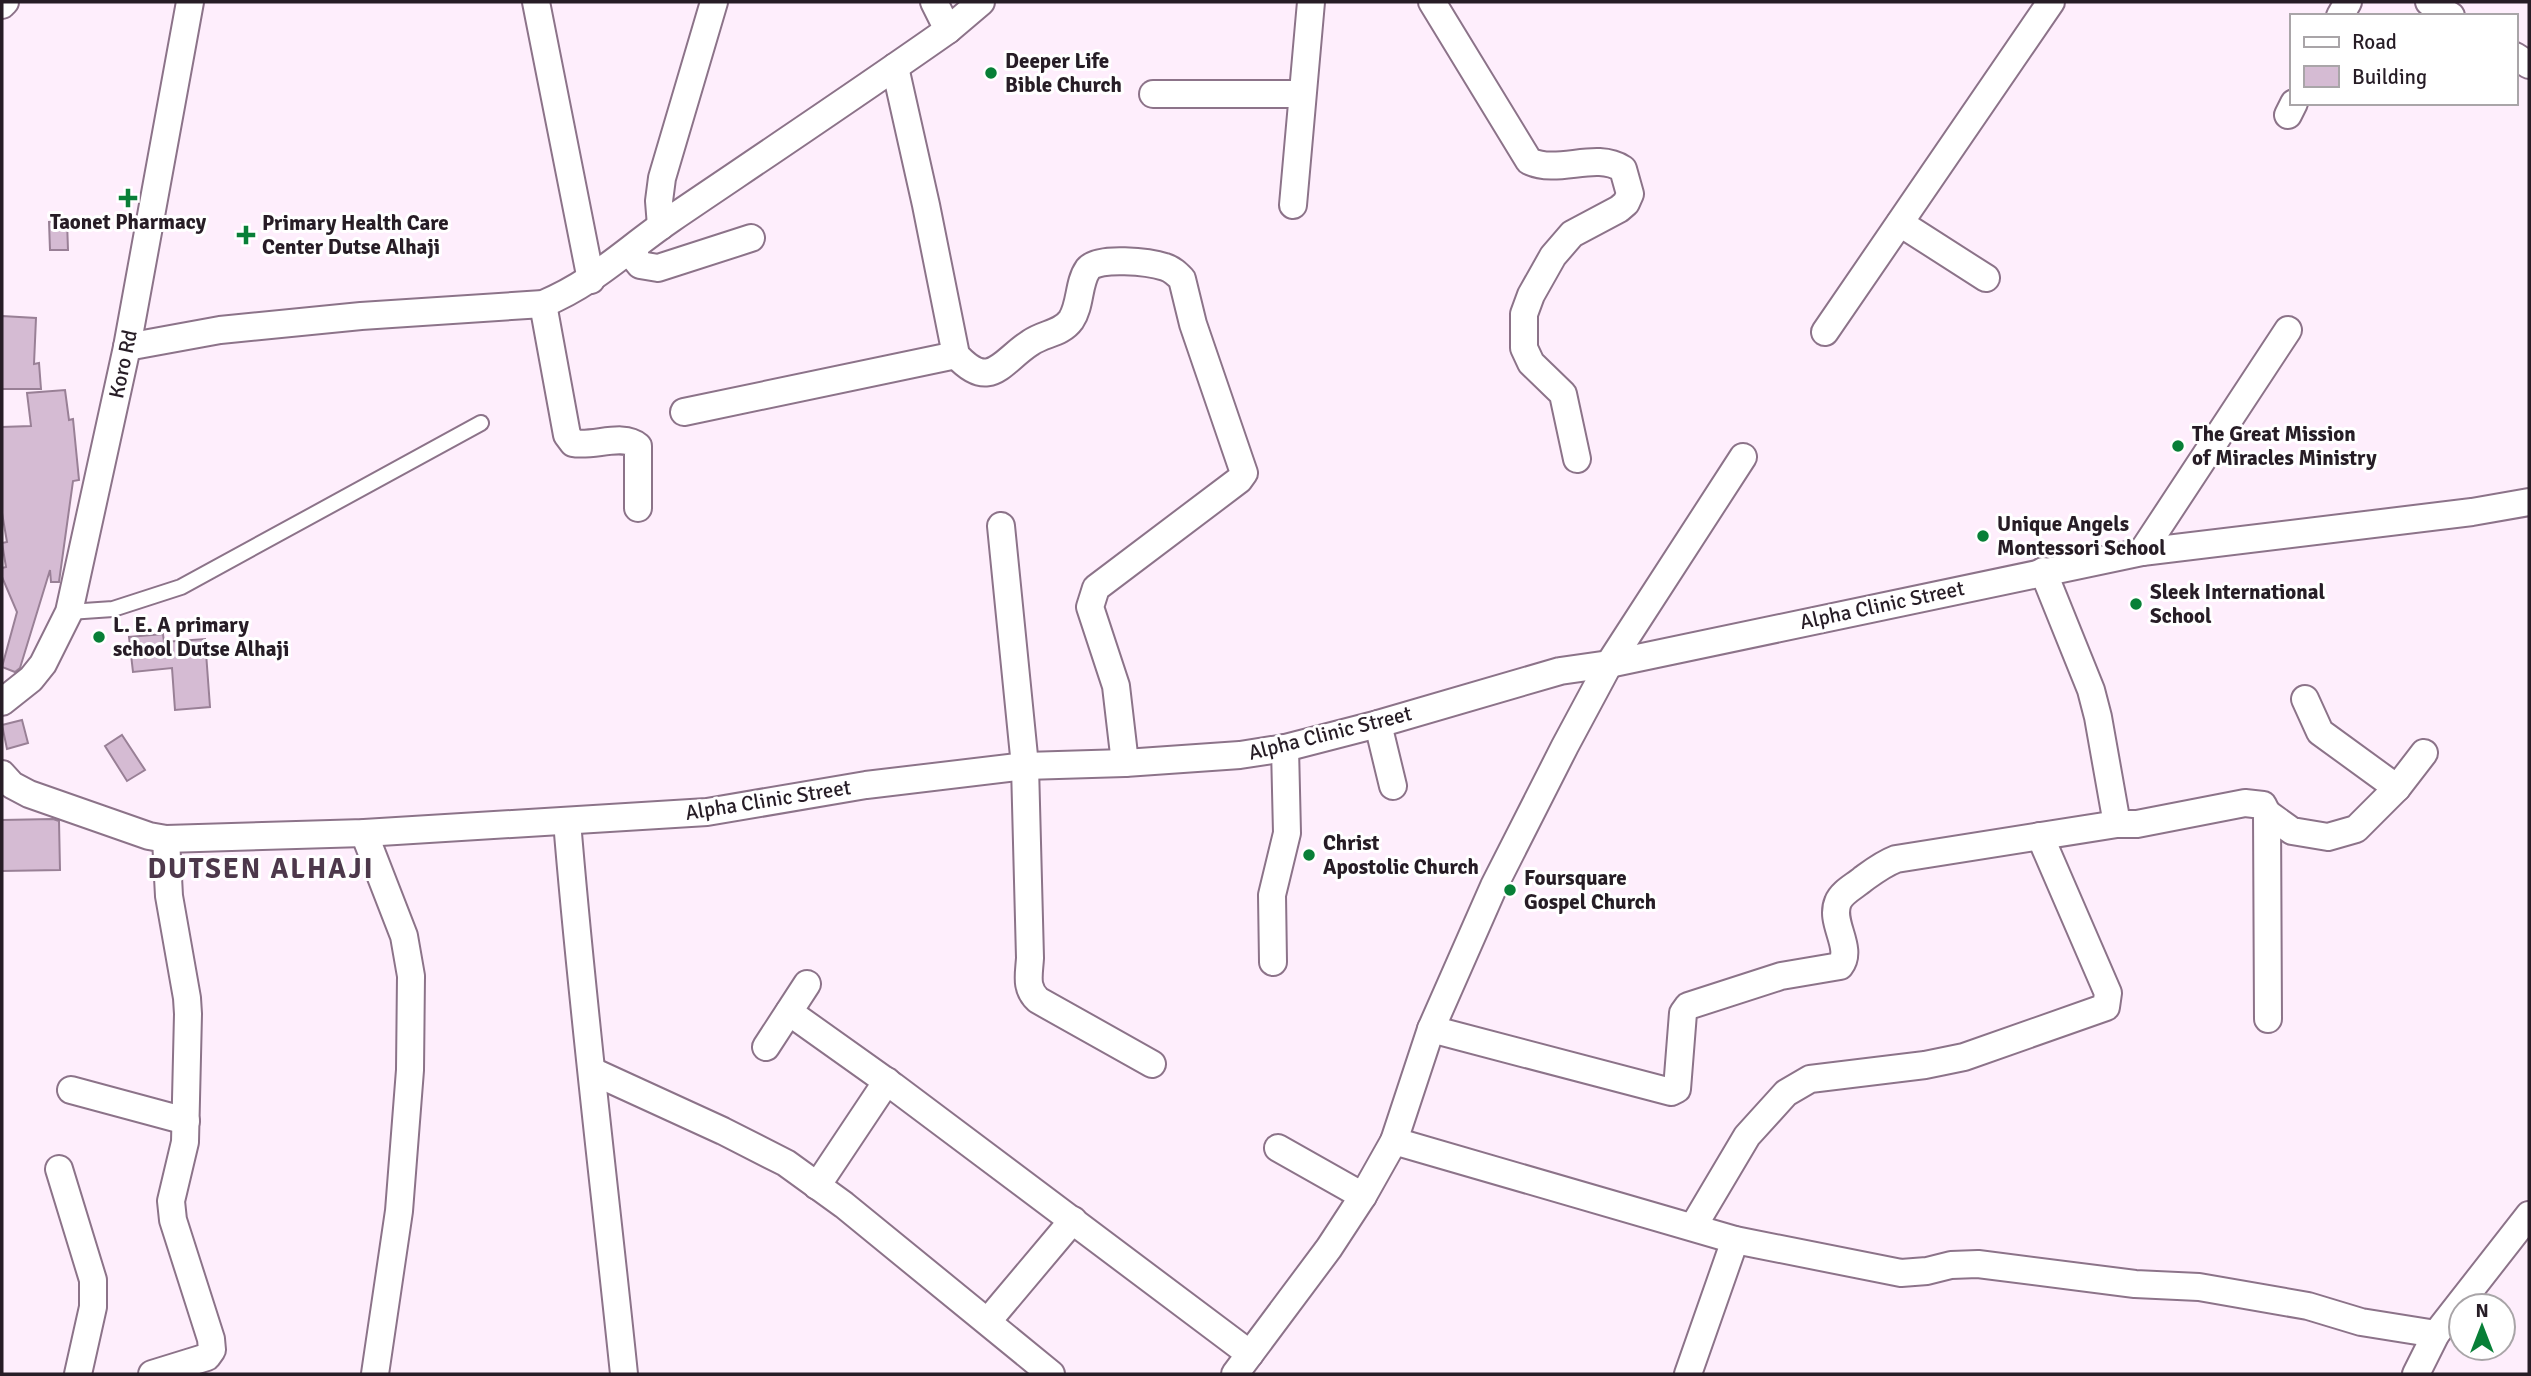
<svg xmlns="http://www.w3.org/2000/svg" width="2531" height="1376" viewBox="0 0 2531 1376" font-family="Signika,sans-serif">
  <rect width="100%" height="100%" fill="#feeefc"/>
  <g fill="#d5bbd3" stroke="#998096" stroke-width="2">
    <path d="M67,221L68,250H50L49,222Z"/>
    <path d="M2,316L36,318L34,364L39,363L41,389H2Z"/>
    <path d="M65,390L69,420L73,419L79,480L73,481L59,582H51L50,570L20,668L15,672L2,667L17,612L2,577V568L6,567L2,543L7,542L2,513V427L31,426L27,393Z"/>
    <path d="M163,634L164,642L205,639L210,707L175,710L172,668L133,672L129,637Z"/>
    <path d="M22,720L28,743L7,749L2,725Z"/>
    <path d="M122,735L145,770L127,781L105,746Z"/>
    <path d="M53,819L59,821L60,870L2,871V820Z"/>
  </g>
  <g fill="none" stroke-linecap="round" stroke-linejoin="round">
    <defs>
      <path id="service" d="M69,612L113,609L181,587L481,423"/>
      <g id="minor">
        <path d="M536,2L591,280"/>
        <path d="M934,2L948,30"/>
        <path d="M1432,2L1529,161C1559,175 1595,151 1623,169L1630,194L1626,203L1619,209L1572,234L1553,256L1531,295L1524,314V348L1531,363L1563,394L1577,459"/>
        <path d="M2429,2L2451,16"/>
        <path d="M2,5L5,2"/>
        <path d="M2340,16L2348,2"/>
        <path d="M2515,56L2529,65"/>
        <path d="M895,67L926,205L956,355C990,392 1001,362 1030,343C1044,333 1061,334 1071,320C1081,305 1078,283 1088,269C1098,256 1150,262 1165,267C1172,269 1177,274 1182,279L1193,324L1244,473L1239,480L1096,588L1090,607L1116,686L1125,763"/>
        <path d="M1153,94H1302"/>
        <path d="M2288,115L2294,103"/>
        <path d="M1293,205L1311,2"/>
        <path d="M1900,223L1986,278"/>
        <path d="M661,226L659,201L662,178L714,2"/>
        <path d="M634,247L636,260L640,265L658,268L751,238"/>
        <path d="M543,304L567,435L573,443C593,447 623,433 638,446V508"/>
        <path d="M1825,332L2051,2"/>
        <path d="M127,347L220,330L361,316L543,304C594,283 627,249 671,219C764,156 857,94 948,30L981,2"/>
        <path d="M684,412L956,355"/>
        <path d="M1001,526L1025,766L1030,958C1029,975 1025,988 1038,1000L1152,1064"/>
        <path d="M2142,552L2288,330"/>
        <path d="M2043,571L2091,690L2098,717L2117,824"/>
        <path d="M2305,699L2320,732L2397,788"/>
        <path d="M2,702L31,679L43,664L69,612L127,347L190,2"/>
        <path d="M1378,724L1393,786"/>
        <path d="M2,774L12,785L29,794L149,836L166,839L364,833L707,812L866,785L1025,766L1125,763L1240,755L1285,748L1378,724L1560,671L1609,664L2142,552L2472,512L2529,502"/>
        <path d="M2267,813L2292,831L2328,837L2356,829L2397,788L2424,753"/>
        <path d="M567,821C582,1006 605,1190 624,1374"/>
        <path d="M364,833L404,936L411,976L410,1070L399,1211L375,1374"/>
        <path d="M1273,962L1272,895L1287,833L1285,748"/>
        <path d="M789,1012L893,1086L1250,1354"/>
        <path d="M1431,1029L1671,1092L1677,1089L1683,1013L1688,1006L1781,976L1840,966C1854,948 1829,923 1838,902C1842,892 1855,886 1863,879C1874,871 1883,864 1896,859L2117,824H2137L2245,803L2263,805L2267,813L2268,1019"/>
        <path d="M766,1047L807,984"/>
        <path d="M592,1071L723,1131L786,1163L844,1205L1051,1374"/>
        <path d="M71,1090L186,1121"/>
        <path d="M1394,1141L1735,1240L1901,1273L1927,1271L1951,1265L1978,1264L2135,1284L2199,1287L2308,1306L2361,1322L2436,1334"/>
        <path d="M1278,1148L1363,1196"/>
        <path d="M59,1169L93,1280V1307L78,1374"/>
        <path d="M817,1186L887,1081"/>
        <path d="M1693,1227L1747,1136L1786,1093L1810,1079L1925,1065L1964,1057L2106,1007L2108,993L2040,836"/>
        <path d="M988,1321L1073,1220"/>
        <path d="M152,1374L207,1357L212,1350L211,1339L173,1220L171,1201L185,1142L188,1014L187,998L169,896L166,839"/>
        <path d="M1235,1374L1329,1248L1363,1196L1394,1141L1431,1029L1494,886L1565,746L1609,664L1743,457"/>
        <path d="M1688,1374L1735,1240"/>
        <path d="M2416,1374L2436,1334L2529,1215"/>
      </g>
    </defs>
    <use href="#service" stroke="#8c7389" stroke-width="18"/>
    <use href="#minor" stroke="#8c7389" stroke-width="30"/>
    <use href="#service" stroke="#fff" stroke-width="14"/>
    <use href="#minor" stroke="#fff" stroke-width="26"/>
  </g>
  <g fill="#087f37" stroke="#fff" stroke-width="2.5">
    <circle cx="991" cy="73" r="7"/>
    <path d="M124.5 187.5h7v7h7v7h-7v7h-7v-7h-7v-7h7z"/>
    <path d="M242.5 224.5h7v7h7v7h-7v7h-7v-7h-7v-7h7z"/>
    <circle cx="2178" cy="446" r="7"/>
    <circle cx="1983" cy="536" r="7"/>
    <circle cx="2136" cy="604" r="7"/>
    <circle cx="99" cy="637" r="7"/>
    <circle cx="1309" cy="855" r="7"/>
    <circle cx="1510" cy="890" r="7"/>
  </g>
  <g text-anchor="middle" dominant-baseline="central" stroke-width="6" stroke-linejoin="round" paint-order="stroke">
    <g font-size="21" font-weight="bold" fill="#271d26" stroke="#fff" text-anchor="start">
      <text x="1005" y="61">Deeper Life<tspan x="1005" dy="24">Bible Church</tspan></text>
      <text x="128" y="222" text-anchor="middle">Taonet Pharmacy</text>
      <text x="262" y="223">Primary Health Care<tspan x="262" dy="24">Center Dutse Alhaji</tspan></text>
      <text x="2192" y="434">The Great Mission<tspan x="2192" dy="24">of Miracles Ministry</tspan></text>
      <text x="1997" y="524">Unique Angels<tspan x="1997" dy="24">Montessori School</tspan></text>
      <text x="2150" y="592">Sleek International<tspan x="2150" dy="24">School</tspan></text>
      <text x="113" y="625">L. E. A primary<tspan x="113" dy="24">school Dutse Alhaji</tspan></text>
      <text x="1323" y="843">Christ<tspan x="1323" dy="24">Apostolic Church</tspan></text>
      <text x="1524" y="878">Foursquare<tspan x="1524" dy="24">Gospel Church</tspan></text>
    </g>
    <g font-size="21" fill="#271d26" stroke="#fff">
      <text transform="translate(123 364) rotate(-78)">Koro Rd</text>
      <text transform="translate(1882 605) rotate(-12)">Alpha Clinic Street</text>
      <text transform="translate(1330 733) rotate(-14)">Alpha Clinic Street</text>
      <text transform="translate(768 800) rotate(-9)">Alpha Clinic Street</text>
    </g>
    <g font-size="28" font-weight="bold" letter-spacing="2" fill="#4d384b" stroke="#fff">
      <text x="261" y="869">DUTSEN ALHAJI</text>
    </g>
  </g>
  <rect width="2531" height="1376" fill="none" stroke="#271d26" stroke-width="7"/>
  <rect x="2290" y="14" width="228" height="91" fill="#ffffff" stroke="#a9a5a8" stroke-width="2"/>
  <rect x="2304" y="37" width="35" height="10" fill="#ffffff" stroke="#a9a5a8" stroke-width="2"/>
  <text x="2352" y="49" font-size="21" fill="#271d26">Road</text>
  <rect x="2304" y="66" width="35" height="21" fill="#d5bbd3" stroke="#a9a5a8" stroke-width="2"/>
  <text x="2352" y="84" font-size="21" fill="#271d26">Building</text>
  <g transform="translate(2482 1327)"><circle r="33" fill="#ffffff" stroke="#a9a5a8" stroke-width="2"/>
  <path d="M0-5L12 26L0 18L-12 26Z" fill="#087f37"/>
  <text y="-10" font-size="19" font-weight="bold" text-anchor="middle" fill="#271d26">N</text>
  </g>
</svg>
